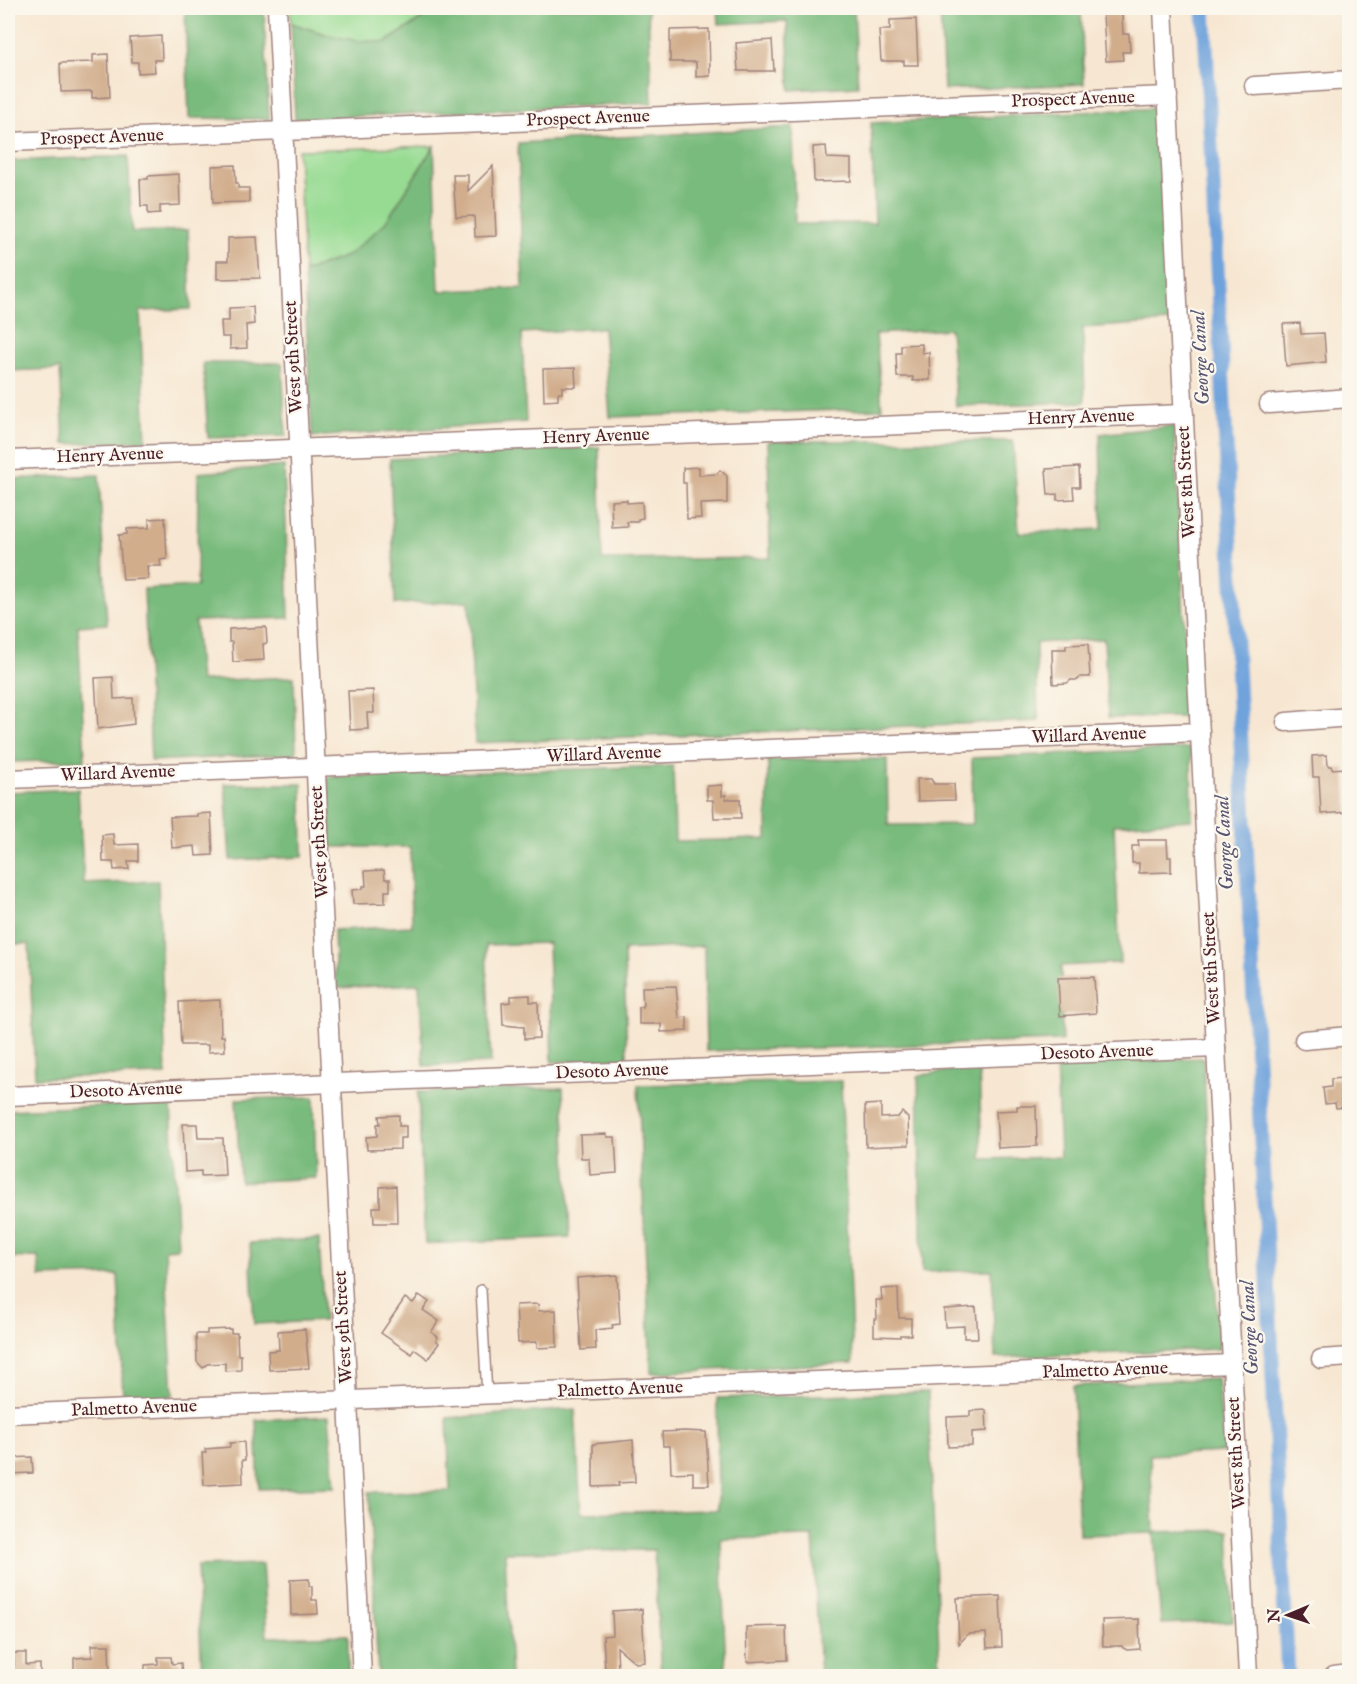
<svg xmlns="http://www.w3.org/2000/svg" width="1357" height="1684" viewBox="0 0 1357 1684" font-family="'IM FELL English',serif">
  <rect width="100%" height="100%" fill="#fbf7ec"/>
  <filter id="ink" filterUnits="userSpaceOnUse"><feTurbulence type="fractalNoise" baseFrequency=".0167" numOctaves="2"/><feDisplacementMap in="SourceGraphic" scale="12" xChannelSelector="R" yChannelSelector="G"/><feConvolveMatrix kernelMatrix="1 2 1 2 8 2 1 2 1" color-interpolation-filters="sRGB"/></filter>
  <filter id="wash" filterUnits="userSpaceOnUse"><feTurbulence type="fractalNoise" baseFrequency=".008" numOctaves="4" result="noise"/><feDisplacementMap in="SourceGraphic" scale="24" xChannelSelector="R" yChannelSelector="G"/><feGaussianBlur stdDeviation="1.35" result="paint"/><feColorMatrix in="noise" values="0 0 0 0 0 0 0 0 0 0 0 0 0 0 0 0 0 1.4 0 .05"/><feComposite in="paint" operator="in"/></filter>
  <g filter="url(#wash)">
    <rect width="100%" height="100%" fill="#f7e7d2"/>
    <g fill="#97db93" stroke="#707d5f" stroke-width="1.5">
      <path d="M290,8H422V19L386,42L358,41L328,35L291,23Z"/>
      <path d="M434,146L386,222L349,255L304,272L298,150Z"/>
    </g>
    <g fill="#79bb7d" stroke="#626d54" stroke-width="1.5">
      <path d="M185,8H264L269,119L189,118Z"/>
      <path d="M422,8H648L652,103L295,119L291,23L328,35L358,41L386,42L422,19Z"/>
      <path d="M718,8H854L858,86L790,90L787,21L719,24Z"/>
      <path d="M940,8H1081L1084,84L944,90Z"/>
      <path d="M1158,108L1169,322L1083,328L1085,402L956,406L950,329L876,334L882,409L610,417L603,328L522,333L526,422L312,437L304,272L349,255L386,222L434,146L439,291L523,288L518,143L793,127L795,224L875,223L871,123Z"/>
      <path d="M128,156L132,232L188,230L191,309L140,311L146,441L64,444L60,369L8,371V161Z"/>
      <path d="M203,363H282L286,436L208,438Z"/>
      <path d="M1174,426L1189,717L1108,718L1104,639L1036,643L1038,721L475,743L469,601L395,604L390,459L599,447L602,560L770,558L768,441H1013L1019,533L1102,529L1100,434Z"/>
      <path d="M284,466L289,618L195,621L200,681L294,677L296,754L151,761L144,589L197,586L198,473Z"/>
      <path d="M99,475L107,624L78,626L85,760L8,762V479Z"/>
      <path d="M1191,748L1192,820L1114,825L1120,963L1061,966L1062,1041L706,1051L704,946L624,950L627,1059L552,1062L548,943L486,945L491,1063L424,1066L419,984L336,988L334,930L412,926L410,847H331L327,777L673,766L675,841L767,839L768,760L887,759L888,825L973,824L972,758Z"/>
      <path d="M225,784H302L303,857L230,860Z"/>
      <path d="M78,789L84,884L158,881L166,1075L35,1078L29,944H8V792Z"/>
      <path d="M1203,1058L1219,1349L995,1358L992,1270L922,1272L918,1076L979,1066L982,1159L1060,1157L1056,1062Z"/>
      <path d="M841,1081L853,1363L651,1373L638,1085Z"/>
      <path d="M563,1088L570,1237L425,1244L418,1092Z"/>
      <path d="M314,1097L316,1178L240,1182L236,1099Z"/>
      <path d="M171,1103L178,1248L165,1249L173,1396L123,1399L118,1275L40,1277L38,1257L8,1258V1110Z"/>
      <path d="M319,1239L324,1321L254,1324L250,1243Z"/>
      <path d="M1217,1378L1225,1452L1150,1455L1154,1532L1229,1530L1233,1621L1161,1624L1154,1533L1079,1535L1073,1386Z"/>
      <path d="M928,1392L940,1676H820L813,1537L721,1539L726,1676H661L654,1550L505,1552L511,1676H378L369,1492L450,1491L447,1418L575,1409L581,1513L718,1510L717,1398Z"/>
      <path d="M329,1416L335,1487L259,1489L256,1420Z"/>
      <path d="M262,1564L267,1637L348,1635V1676H202L197,1566Z"/>
    </g>
    <g fill="none" stroke-linecap="round" stroke-linejoin="round">
      <path stroke="#70a3dc" stroke-width="15" d="M1204,8L1288,1676"/>
    </g>
    <g id="blocks">
      <g fill="#d1ad8c">
        <path d="M1122,14L1123,34H1129L1130,52H1122L1123,60L1106,61L1103,15Z"/>
        <path d="M916,19L918,65H904V61H881L879,30H890V20Z"/>
        <path d="M709,29L710,76L696,77V62H670V30Z"/>
        <path d="M161,36L162,60H154L155,72L138,73V62H132L130,38Z"/>
        <path d="M772,40L774,71H738L736,43Z"/>
        <path d="M108,54L110,97L92,98V91L61,92L60,63L93,62V55Z"/>
        <path d="M826,146L827,158L851,159V181L814,182L813,147Z"/>
        <path d="M235,165L236,183H238V188H249V202L213,203L212,166Z"/>
        <path d="M493,166L496,236L475,237L474,216L456,217L453,175H468V191Z"/>
        <path d="M179,174L180,205L160,206V213L148,214V206H141L140,179H148V176Z"/>
        <path d="M257,237L260,278L217,279V261H228V238Z"/>
        <path d="M253,307L254,324L246,325L247,348L230,349V337H222L221,321H229V308Z"/>
        <path d="M1300,323L1301,334L1324,333L1326,362L1286,366L1283,324Z"/>
        <path d="M922,344V353L929,352L930,380L913,381V377H897L896,353H901V345Z"/>
        <path d="M575,368L576,387H562V393H558V400L544,401L543,369Z"/>
        <path d="M699,467V475L717,474L720,470L727,476V503L700,504L701,518L687,519L686,483H683V468Z"/>
        <path d="M1079,467L1080,487H1073L1074,499L1057,500V494L1048,495L1046,469Z"/>
        <path d="M627,500V503L642,502L643,518L638,519V522H627L628,527L612,528L611,501Z"/>
        <path d="M165,518L167,559L160,560L161,566H147L148,579L123,580L119,535L127,534V529L149,528V519Z"/>
        <path d="M266,627L267,643L263,644L264,660L233,662L232,642H229V629Z"/>
        <path d="M1088,644L1090,677H1080L1078,680H1071L1067,683L1053,684L1052,649H1066V645Z"/>
        <path d="M113,677L114,699L133,698L134,724L98,729L95,678Z"/>
        <path d="M373,690L374,713H367L368,729L350,730L348,691Z"/>
        <path d="M1327,755L1328,766H1331L1332,769L1345,768L1348,812L1321,814L1319,777H1313L1312,756Z"/>
        <path d="M917,779H931L934,784H954L955,800L918,801Z"/>
        <path d="M722,785V796L726,795V799H740L741,818H714L713,800H707V786Z"/>
        <path d="M211,813L213,855L196,856L195,846L172,848L170,817L197,816V814Z"/>
        <path d="M113,834L114,845L138,844V861H128L129,869L114,870L113,862H103L102,835Z"/>
        <path d="M1138,840H1167L1168,857H1171V872L1139,873V863H1132V846H1139Z"/>
        <path d="M384,870L385,879H390V891H385V903L353,904L352,890L363,889V886H366L365,871Z"/>
        <path d="M1094,977L1096,1013L1060,1016L1058,978Z"/>
        <path d="M676,986L679,1018L687,1017V1031L661,1032V1024H639V1007H643L642,987Z"/>
        <path d="M530,995V1002H538L539,1038L524,1039V1027L503,1025L502,1003L511,1002V996Z"/>
        <path d="M220,1000L221,1036H224L225,1051L208,1052V1045H181L179,1002Z"/>
        <path d="M1344,1078L1345,1083H1350V1107L1336,1108L1335,1103L1325,1104L1323,1088L1331,1087V1079Z"/>
        <path d="M881,1104V1118L898,1117L902,1112L908,1118L909,1145L866,1147L865,1105Z"/>
        <path d="M1017,1106H1036L1037,1146L998,1148L996,1111L1017,1110Z"/>
        <path d="M399,1115V1126H406V1138H400V1149L367,1150L366,1137L377,1136V1124H380L379,1116Z"/>
        <path d="M183,1124H197L198,1138H223L225,1175L201,1176V1171L185,1172Z"/>
        <path d="M607,1134V1137H615L617,1173L590,1175L589,1158H581L580,1135Z"/>
        <path d="M396,1186L397,1223H374L373,1207H380V1187Z"/>
        <path d="M617,1275L620,1324L612,1325L613,1328L595,1330L596,1349L581,1350L577,1278Z"/>
        <path d="M898,1288L899,1318H911V1335H900V1337L874,1336V1319H877L876,1300H882L881,1289Z"/>
        <path d="M419,1295L429,1302L423,1310L439,1321L431,1332L438,1337L436,1340L439,1343L428,1359L414,1349L412,1354L381,1333L405,1298L413,1303Z"/>
        <path d="M538,1304L539,1311L556,1310L557,1347L537,1348V1342L518,1343L516,1305Z"/>
        <path d="M976,1307L978,1338H964V1326L945,1327L944,1309Z"/>
        <path d="M231,1329V1333H237L238,1355H241V1370L225,1371V1363L207,1364L203,1368L197,1362L196,1334H207V1330Z"/>
        <path d="M305,1329L309,1368L269,1370L268,1351L279,1350L278,1331Z"/>
        <path d="M986,1410L987,1431L972,1432V1446L948,1447L947,1417L970,1416V1411Z"/>
        <path d="M684,1431L706,1432L709,1485H693V1472L671,1473L670,1446H663L662,1432Z"/>
        <path d="M633,1440L635,1482L618,1483L619,1486L593,1487V1444Z"/>
        <path d="M244,1442L245,1460H242L243,1483L204,1485L202,1453H206L205,1449L230,1447V1443Z"/>
        <path d="M32,1457L33,1473L8,1474V1458Z"/>
        <path d="M309,1579V1586H312V1600H317L318,1614L291,1615L290,1580Z"/>
        <path d="M1000,1596L1002,1647L987,1648L986,1633L968,1634L959,1644L957,1598Z"/>
        <path d="M642,1609L645,1662L636,1663L617,1647L618,1671H605L603,1636L613,1635L612,1611Z"/>
        <path d="M1139,1619L1140,1649L1127,1650L1123,1648L1122,1646H1103L1102,1620Z"/>
        <path d="M786,1626L787,1660L747,1662L746,1627Z"/>
        <path d="M92,1645H109L110,1677H74V1658L92,1657Z"/>
        <path d="M13,1653H26V1665L40,1664V1677H8V1666L14,1665Z"/>
        <path d="M158,1657H171L172,1664L181,1663L182,1677H145V1665L158,1664Z"/>
      </g>
    </g>
  </g>
  <g filter="url(#ink)">
    <use href="#blocks" fill-opacity="0" stroke="#a0837e" stroke-width="1.5"/>
    <g fill="none" stroke-linecap="round" stroke-linejoin="round">
      <defs>
        <path id="lane" d="M481,1290L487,1395"/>
        <g id="street">
          <path d="M277,8L362,1676"/>
          <path d="M1163,8L1248,1676"/>
          <path d="M1254,86L1350,80"/>
          <path d="M8,142L1168,96"/>
          <path d="M1269,404L1350,398"/>
          <path d="M8,460L1184,414"/>
          <path d="M1286,722L1350,717"/>
          <path d="M8,779L1200,732"/>
          <path d="M1304,1040L1350,1036"/>
          <path d="M8,1096L1216,1048"/>
          <path d="M1321,1359L1350,1357"/>
          <path d="M8,1414L1232,1364"/>
          <path d="M1334,1676L1350,1674"/>
        </g>
      </defs>
      <use href="#lane" stroke="#a0837e" stroke-width="12"/>
      <use href="#street" stroke="#a0837e" stroke-width="21"/>
      <use href="#lane" stroke="#fff" stroke-width="9"/>
      <use href="#street" stroke="#fff" stroke-width="18"/>
    </g>
  </g>
  <g text-anchor="middle" dominant-baseline="central" stroke-width="4.5" stroke-linejoin="round" paint-order="stroke">
    <g font-size="18" fill="#4a1f2b" stroke="#fbf7ec">
      <text transform="translate(1073 100) rotate(-2)">Prospect Avenue</text>
      <text transform="translate(588 119) rotate(-2)">Prospect Avenue</text>
      <text transform="translate(102 138) rotate(-2)">Prospect Avenue</text>
      <text transform="translate(294 357) rotate(-93)">West 9th Street</text>
      <text transform="translate(1081 418) rotate(-2)">Henry Avenue</text>
      <text transform="translate(596 437) rotate(-2)">Henry Avenue</text>
      <text transform="translate(110 456) rotate(-2)">Henry Avenue</text>
      <text transform="translate(1187 482) rotate(-93)">West 8th Street</text>
      <text transform="translate(1089 736) rotate(-2)">Willard Avenue</text>
      <text transform="translate(604 755) rotate(-2)">Willard Avenue</text>
      <text transform="translate(118 774) rotate(-2)">Willard Avenue</text>
      <text transform="translate(320 842) rotate(-93)">West 9th Street</text>
      <text transform="translate(1212 968) rotate(-93)">West 8th Street</text>
      <text transform="translate(1097 1053) rotate(-2)">Desoto Avenue</text>
      <text transform="translate(612 1072) rotate(-2)">Desoto Avenue</text>
      <text transform="translate(126 1091) rotate(-2)">Desoto Avenue</text>
      <text transform="translate(344 1327) rotate(-93)">West 9th Street</text>
      <text transform="translate(1105 1371) rotate(-2)">Palmetto Avenue</text>
      <text transform="translate(620 1390) rotate(-2)">Palmetto Avenue</text>
      <text transform="translate(134 1409) rotate(-2)">Palmetto Avenue</text>
      <text transform="translate(1237 1453) rotate(-93)">West 8th Street</text>
    </g>
    <g font-size="20" font-style="italic" fill="#595472" stroke="#fbf7ec">
      <text transform="translate(1201 358) rotate(-93)">George Canal</text>
      <text transform="translate(1225 843) rotate(-93)">George Canal</text>
      <text transform="translate(1250 1328) rotate(-93)">George Canal</text>
    </g>
  </g>
  <rect width="1357" height="1684" fill="none" stroke="#fbf7ec" stroke-width="30"/>
  <g transform="translate(1288 1615) rotate(268)" stroke="#fbf7ec" stroke-width="4.5" paint-order="stroke">
  <path d="M0-4.5L10 22L0 15L-10 22Z" fill="#4a1f2b"/>
  <text y="-9" font-size="16" font-weight="bold" text-anchor="middle" fill="#4a1f2b">N</text>
  </g>
</svg>
